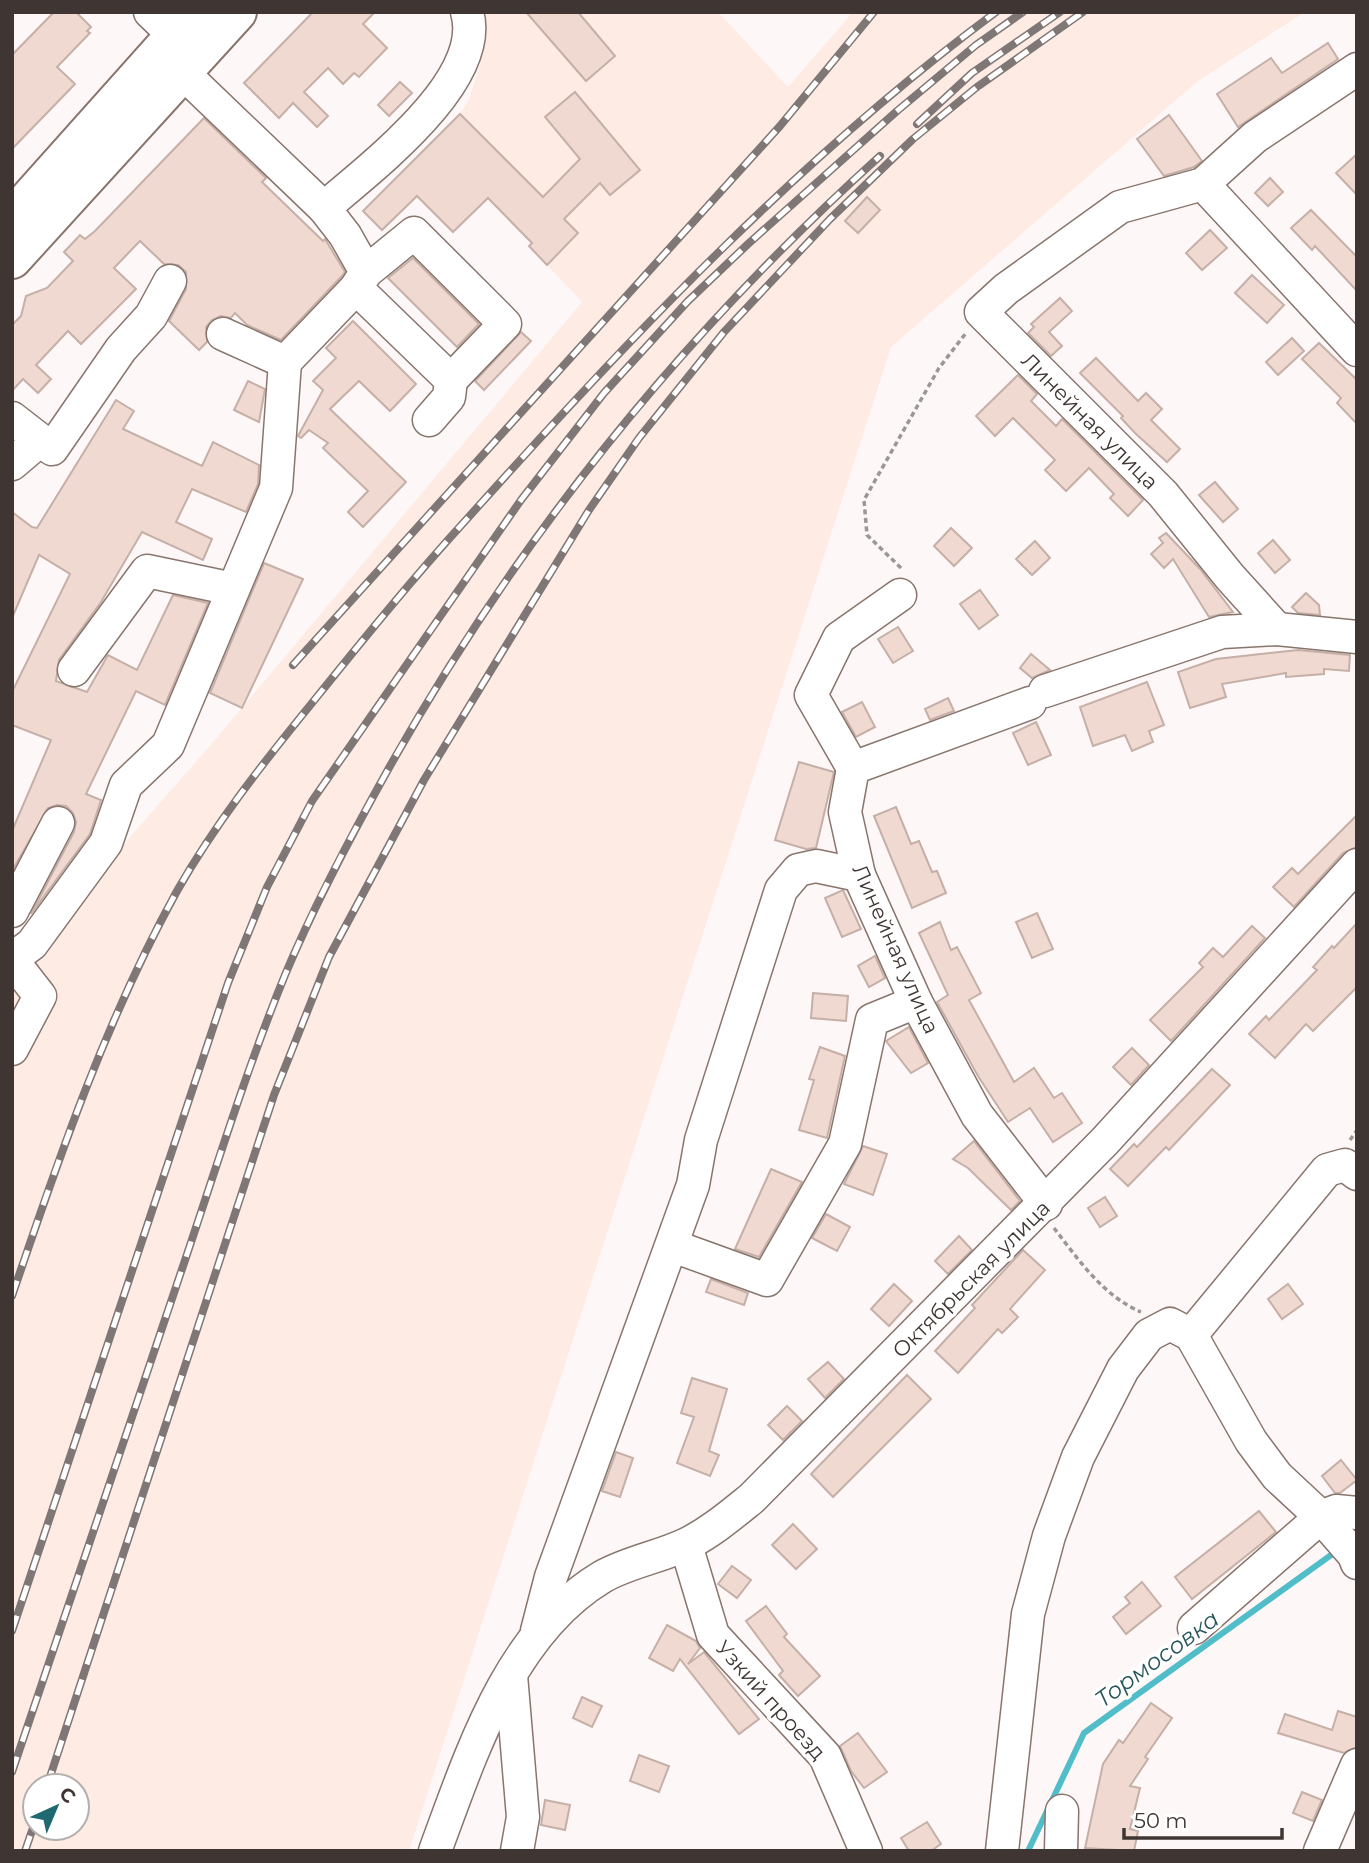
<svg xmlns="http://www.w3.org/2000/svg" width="1369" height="1863" viewBox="0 0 1369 1863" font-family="Montserrat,sans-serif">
  <rect width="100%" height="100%" fill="#fdf8f7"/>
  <path fill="#fdebe4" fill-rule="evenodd" d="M481,12H718L788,87L853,12H1305L1198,81L891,347L409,1851H12V972L215,740L582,302L547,265L578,233L564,219L563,177L543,197L460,114L469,100L481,61L486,30ZM35,1786H77V1828H35Z"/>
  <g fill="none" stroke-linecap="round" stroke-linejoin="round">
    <path stroke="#50bdc9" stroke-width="6" d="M1028,1851L1084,1733L1338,1550"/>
  </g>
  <g fill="#efd9d1" stroke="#c5afa7" stroke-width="2">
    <path d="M54,12H76L91,27L87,31L90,33L57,67L75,84L12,149V55Z"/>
    <path d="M313,12H375L363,24L387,48L359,77L354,73L343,84L328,68L304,92L328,116L317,127L293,103L279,118L244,83Z"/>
    <path d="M526,12H578L615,56L586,81Z"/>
    <path d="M1328,43L1338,59L1238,127L1217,94L1271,58L1282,73Z"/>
    <path d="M400,82L412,93L389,116L378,105Z"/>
    <path d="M575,92L640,170L610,195L600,183L564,219L578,233L547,265L529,246L532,243L488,198L453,232L417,196L382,230L363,211L460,114L543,197L580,159L545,117Z"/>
    <path d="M1169,115L1202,161L1194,167L1164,176L1137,139Z"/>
    <path d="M204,118L266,178L262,182L323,241L325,239L345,272L341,277L281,340L247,325L235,313L231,318L221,316L212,320L206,327L207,342L199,350L169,321L186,289V272L178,265L164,264L140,241L114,268L136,289L81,344L68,331L36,365L51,379L38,393L23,379L12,391V325L21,316L26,296L47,288L73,261L64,252L80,235L85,239L95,231Z"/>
    <path d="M1357,154V195L1336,173Z"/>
    <path d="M1270,178L1283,192L1268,206L1255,193Z"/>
    <path d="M867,197L880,210L858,233L845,221Z"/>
    <path d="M1311,210L1357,257V291L1315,246L1312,250L1291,228Z"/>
    <path d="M1210,230L1227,248L1202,270L1186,253Z"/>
    <path d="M413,258L479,324L457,347L388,278Z"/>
    <path d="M1252,275L1284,305L1267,323L1235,293Z"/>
    <path d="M1060,298L1072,311L1049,332L1062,346L1051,356L1028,333L1034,327L1031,324Z"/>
    <path d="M353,321L416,384L390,411L359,381L330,409L406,482L363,527L348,512L368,491L323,448L328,443L309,430L301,438L298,436L323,390L313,381L336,358L326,348Z"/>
    <path d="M521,332L531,341L484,390L475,381Z"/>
    <path d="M1292,338L1304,351L1278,375L1266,362Z"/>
    <path d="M1319,343L1357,380V424L1337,403L1341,398L1302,359Z"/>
    <path d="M1096,358L1138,401L1146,393L1162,409L1151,420L1180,449L1167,462L1136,434L1121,418L1123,416L1080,373Z"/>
    <path d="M1018,375L1037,394L1031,401L1056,426L1062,419L1143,500L1128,516L1110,498L1114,494L1089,468L1066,491L1045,470L1055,460L1013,418L995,436L976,416Z"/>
    <path d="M248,381L265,389L259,422L234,410Z"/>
    <path d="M116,400L134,411L123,429L202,466L213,442L259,465L258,484L246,512L192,489L176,522L212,539L203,560L142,532L101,602L59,660L56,681L87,692L108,655L137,670L173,595L208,603L165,705L136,691L86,794L101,800L90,834L31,914L74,832L76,822L73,813L66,806L57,805L48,808L12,871V831L51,740L12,725V692L70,574L39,555L12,618V512L32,527L37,528Z"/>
    <path d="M1215,482L1238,509L1223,522L1199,495Z"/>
    <path d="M951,528L972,548L954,566L934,546Z"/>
    <path d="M1166,533L1200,569L1233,612L1209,617L1173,559L1164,568L1151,554L1163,543L1159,538Z"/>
    <path d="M1273,540L1290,560L1275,573L1258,553Z"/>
    <path d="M1035,541L1050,558L1032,575L1016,559Z"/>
    <path d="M264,563L303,579L242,708L210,693Z"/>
    <path d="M980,590L998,615L979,629L960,604Z"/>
    <path d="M1306,593L1319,605L1320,615L1298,613L1292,607Z"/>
    <path d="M898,627L913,651L893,663L878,639Z"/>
    <path d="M1298,650L1350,655L1349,671L1324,669V674L1286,677V673L1222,684L1226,697L1190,708L1178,672L1216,659Z"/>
    <path d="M1031,654L1050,670L1032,678L1020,668Z"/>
    <path d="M1147,682L1164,725L1149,731L1153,742L1132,751L1125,735L1093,746L1080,707Z"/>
    <path d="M948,698L954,711L930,720L925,709Z"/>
    <path d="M862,702L875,727L856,737L842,712Z"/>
    <path d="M1036,722L1051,755L1028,765L1013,733Z"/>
    <path d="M799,762L834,772L816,848L806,849L775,840Z"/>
    <path d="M896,807L911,844L919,841L932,872L937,871L946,893L912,908L874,816Z"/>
    <path d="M1357,815V847L1343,853L1294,907L1273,887L1292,868L1298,874Z"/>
    <path d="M843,890L861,929L842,937L825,898Z"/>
    <path d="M1037,913L1053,949L1032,958L1016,922Z"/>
    <path d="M940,922L951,950L957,947L981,993L969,1000L1014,1082L1034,1068L1054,1098L1062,1093L1082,1123L1053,1142L1030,1108L1008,1122L978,1076L937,1002L948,995L919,933Z"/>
    <path d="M1357,923V987L1313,1031L1306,1024L1275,1058L1249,1034L1266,1016L1269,1020L1317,970L1313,967L1332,946L1334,948Z"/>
    <path d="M1252,926L1265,938L1171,1041L1150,1020L1203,967L1199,963L1213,948L1223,957Z"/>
    <path d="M875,956L885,978L869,987L858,966Z"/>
    <path d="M813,993L848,996L846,1021L811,1018Z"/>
    <path d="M909,1027L928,1063L911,1073L886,1041Z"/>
    <path d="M820,1047L845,1056L827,1138L799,1130L814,1080L809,1079Z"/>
    <path d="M1132,1048L1149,1065L1131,1085L1113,1067Z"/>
    <path d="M1212,1069L1230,1085L1169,1150L1166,1147L1128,1186L1110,1169L1134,1144L1137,1147Z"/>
    <path d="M974,1141L1020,1201L1011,1210L968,1168L953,1159Z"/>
    <path d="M863,1146L887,1154L873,1195L844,1184Z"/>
    <path d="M771,1169L802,1182L759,1257L735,1249Z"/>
    <path d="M1105,1197L1117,1216L1100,1227L1088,1208Z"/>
    <path d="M826,1214L850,1227L837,1251L812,1238Z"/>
    <path d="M959,1236L972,1250L948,1274L935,1261Z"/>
    <path d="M1023,1250L1045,1270L1010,1309L1018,1317L1002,1333L998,1329L958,1373L935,1351L975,1308L972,1305Z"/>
    <path d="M711,1279L748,1293L744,1305L706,1292Z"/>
    <path d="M894,1284L912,1301L889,1326L871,1309Z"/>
    <path d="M1288,1284L1303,1304L1282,1319L1268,1299Z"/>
    <path d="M828,1362L844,1379L825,1398L808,1379Z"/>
    <path d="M907,1375L931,1399L833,1497L811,1474Z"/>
    <path d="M692,1378L727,1389L709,1451L719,1455L710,1476L677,1463L694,1417L681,1413Z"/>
    <path d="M787,1406L802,1421L783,1440L768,1425Z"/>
    <path d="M616,1452L633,1458L620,1497L602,1491Z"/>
    <path d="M1341,1460L1357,1480L1340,1493H1335L1322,1476Z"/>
    <path d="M1259,1511L1276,1532L1192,1599L1175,1577Z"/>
    <path d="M793,1524L817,1549L796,1569L772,1545Z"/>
    <path d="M732,1566L751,1580L737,1598L718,1584Z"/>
    <path d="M1142,1582L1161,1606L1126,1634L1113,1617L1130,1603L1125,1597Z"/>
    <path d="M766,1606L787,1634L784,1637L820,1676L798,1696L779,1675L783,1671L746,1621Z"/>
    <path d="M667,1625L696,1641L700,1648L688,1664L704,1652L759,1719L739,1734L680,1659L673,1671L649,1658Z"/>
    <path d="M582,1697L602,1706L592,1727L573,1718Z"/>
    <path d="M1151,1703L1172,1718L1145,1757L1148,1759L1130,1786L1140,1788L1130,1829L1138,1831L1134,1851L1085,1848L1103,1764L1119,1740L1123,1743Z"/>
    <path d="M1338,1711L1357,1717V1747L1344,1753L1278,1733L1285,1714L1332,1730Z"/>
    <path d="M858,1733L887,1772L864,1788L851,1771L840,1746Z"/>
    <path d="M639,1755L669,1766L659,1792L630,1781Z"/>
    <path d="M1302,1792L1322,1800L1313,1821L1293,1813Z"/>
    <path d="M545,1800L570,1805L565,1830L541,1825Z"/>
    <path d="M927,1822L941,1844L931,1851H909L901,1838Z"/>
  </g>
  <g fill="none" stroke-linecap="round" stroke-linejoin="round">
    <defs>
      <g id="minor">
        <path d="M150,12L174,35"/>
        <path d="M182,72L324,208L345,235L366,272L356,288L451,380L449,397L429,420"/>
        <path d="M1203,184L1357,350"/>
        <path d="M324,208C370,168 487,81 467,12"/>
        <path d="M366,272L414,233L505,324L451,380"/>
        <path d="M223,334L285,362L356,288"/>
        <path d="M12,418L52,449L121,349L151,316L170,281"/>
        <path d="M12,464L39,441"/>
        <path d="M1277,629L1230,577L1163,494L981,312L1006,289L1120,207L1203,184L1255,137L1357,69"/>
        <path d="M74,670L147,571L233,589"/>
        <path d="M1045,691L1222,632L1277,629L1357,637"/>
        <path d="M1030,703L853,768L845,812L859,875L916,1002L977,1115L1046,1204"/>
        <path d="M853,768L811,695L839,638L900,595"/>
        <path d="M12,911L58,823"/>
        <path d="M12,959L32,944L106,843L126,785L168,745L276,488L285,362"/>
        <path d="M12,960L40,996L12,1049"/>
        <path d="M673,1246L767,1280L845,1144L872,1020L916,1002"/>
        <path d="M1191,1335L1327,1170L1345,1165L1357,1174"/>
        <path d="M686,1545L713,1635L825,1756L866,1851"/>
        <path d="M1194,1628L1321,1517L1336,1511L1357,1513"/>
        <path d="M537,1631L551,1577L693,1185L701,1140L781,890L798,870L816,866L859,875"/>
        <path d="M511,1675L523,1817L517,1851"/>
        <path d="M435,1851C471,1754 509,1633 602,1577C628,1562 660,1557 687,1544C711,1532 731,1515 752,1498L1105,1141L1357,865"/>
        <path d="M1002,1851L1028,1614L1049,1536L1078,1457L1123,1369L1149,1335L1170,1324L1191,1335L1251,1441L1277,1476L1321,1517L1354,1555L1357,1563"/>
        <path d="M1061,1851L1062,1811"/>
        <path d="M1320,1851L1357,1765"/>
      </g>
      <g id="major">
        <path d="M12,218L196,12"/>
        <path d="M12,259L237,12"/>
      </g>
    </defs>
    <use href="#minor" stroke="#88756d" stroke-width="35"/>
    <use href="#major" stroke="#88756d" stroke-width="42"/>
    <g stroke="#9d9694" stroke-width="3.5" stroke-dasharray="5 3.5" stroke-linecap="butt">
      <path d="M901,568L867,535L864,500L939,368L966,333"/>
      <path d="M1350,1140L1357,1130"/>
      <path d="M1054,1228C1078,1259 1103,1296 1141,1312"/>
    </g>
    <use href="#minor" stroke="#fff" stroke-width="32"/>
    <use href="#major" stroke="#fff" stroke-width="38"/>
    <defs>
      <g id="rail">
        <path d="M917,124L972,73L1060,12"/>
        <path d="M293,665L780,126L874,12"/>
        <path d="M12,1296C59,1157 106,1020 177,891C215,824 263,763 312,703C362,641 412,579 466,520C629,338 799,158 996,12"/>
        <path d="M12,1631L228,983L267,887L312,801L521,500L604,393L688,301L748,244L897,111L976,45L1023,12"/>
        <path d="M12,1772C68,1606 124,1441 180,1275C214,1175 245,1073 285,975C315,903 352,834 390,766C519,537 685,332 880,156"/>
        <path d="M47,1786L274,1095L329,957L424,780L589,510L639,438L724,332L830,219L913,139L977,87L1083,12"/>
        <path d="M25,1851L35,1822"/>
      </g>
    </defs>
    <use href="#rail" stroke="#7f7775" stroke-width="8"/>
    <use href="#rail" stroke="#fff" stroke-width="5" stroke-dasharray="16" stroke-linecap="butt"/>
  </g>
  <g text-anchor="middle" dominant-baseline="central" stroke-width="7" stroke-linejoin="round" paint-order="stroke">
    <g font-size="21" fill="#3f3633" stroke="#fff">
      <text transform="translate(1090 421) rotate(45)">Линейная улица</text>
      <text transform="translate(896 949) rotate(66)">Линейная улица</text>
      <text transform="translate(971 1279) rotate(-45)">Октябрьская улица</text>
      <text transform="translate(771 1700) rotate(48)">Узкий проезд</text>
    </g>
    <g font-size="23" font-style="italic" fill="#255459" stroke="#fff">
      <text transform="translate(1157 1659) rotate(-36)">Тормосовка</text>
    </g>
  </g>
  <rect width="1369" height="1863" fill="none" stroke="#3f3633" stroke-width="28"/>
  <g transform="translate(56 1807) rotate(44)"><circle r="33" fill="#ffffff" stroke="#b2afad" stroke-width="2"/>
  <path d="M0-5L12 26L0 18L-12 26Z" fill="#1f6a72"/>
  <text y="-10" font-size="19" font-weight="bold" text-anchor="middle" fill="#3f3633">С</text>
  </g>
  <path d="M1124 1828v10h158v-10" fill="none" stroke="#3f3633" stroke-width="3.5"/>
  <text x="1134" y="1828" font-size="21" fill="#3f3633" stroke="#ffffff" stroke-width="5" paint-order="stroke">50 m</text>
</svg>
